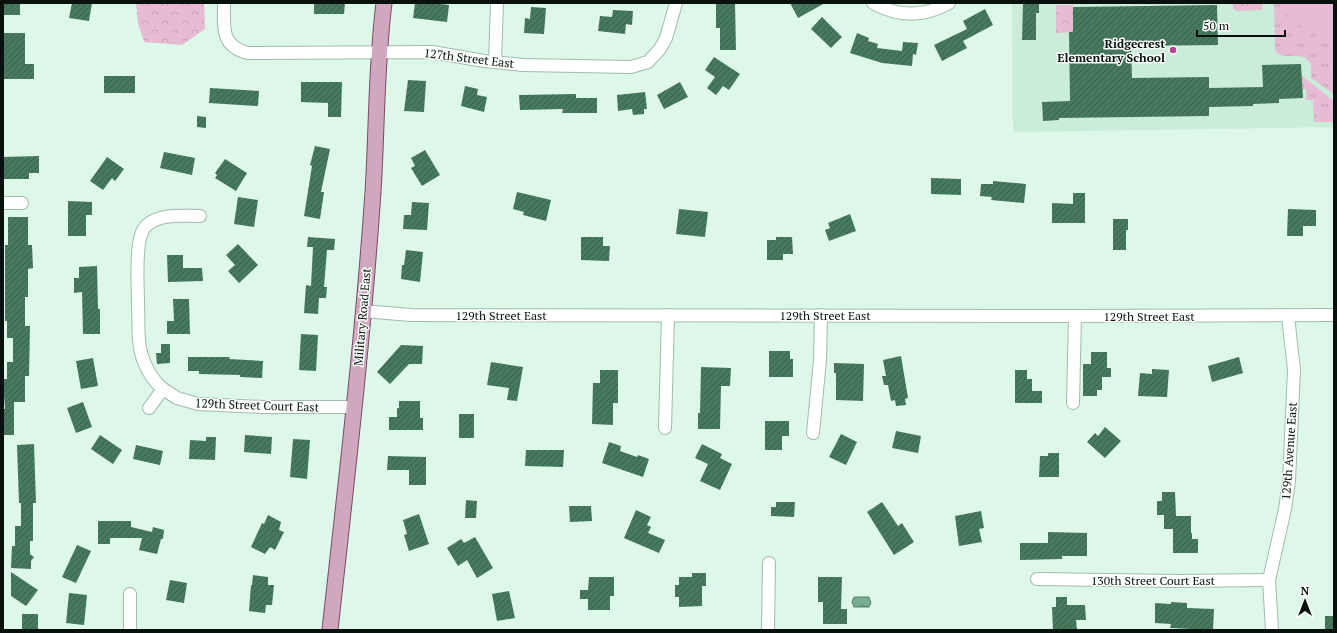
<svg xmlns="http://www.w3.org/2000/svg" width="1337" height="633" viewBox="0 0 1337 633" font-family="'PT Serif',serif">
  <defs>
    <pattern id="grass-tufts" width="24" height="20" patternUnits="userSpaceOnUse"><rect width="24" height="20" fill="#e7bbd3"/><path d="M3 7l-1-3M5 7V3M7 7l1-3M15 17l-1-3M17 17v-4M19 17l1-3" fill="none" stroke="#c5a0b4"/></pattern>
    <pattern id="forest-crowns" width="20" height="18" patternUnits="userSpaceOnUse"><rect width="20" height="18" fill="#e7bbd3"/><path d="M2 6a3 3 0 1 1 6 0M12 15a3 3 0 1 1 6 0" fill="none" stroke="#c5a0b4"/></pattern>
    <pattern id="water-ripples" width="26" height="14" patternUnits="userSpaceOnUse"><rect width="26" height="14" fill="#79ac90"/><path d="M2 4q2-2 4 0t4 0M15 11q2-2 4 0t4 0" fill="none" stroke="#618b74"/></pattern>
    <pattern id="building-hatch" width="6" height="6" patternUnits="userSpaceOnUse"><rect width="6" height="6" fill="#47795f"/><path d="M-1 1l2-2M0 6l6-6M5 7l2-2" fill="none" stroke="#39624d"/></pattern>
  </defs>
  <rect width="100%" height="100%" fill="#ddf7e8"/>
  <path fill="#caecd9" d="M1012,3H1334V127L1013,132Z"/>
  <g fill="url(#grass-tufts)">
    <path d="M1274,3H1334V94L1311,78V63C1308,61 1305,57 1303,57C1293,54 1280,60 1275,50Z"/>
    <path d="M1302,76L1334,101V122H1314L1313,100H1306V89H1302Z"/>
  </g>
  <g fill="url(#forest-crowns)">
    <path d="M136,3H204L205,29L182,45L144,42L138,23Z"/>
    <path d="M1233,3H1262V10L1238,11L1233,9Z"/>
    <path d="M1056,5H1073V32L1056,33Z"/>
  </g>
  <path fill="#e7bbd3" d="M1282,3H1334V25C1326,27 1314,30 1306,28C1295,25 1285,13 1282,3Z"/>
  <path fill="url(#water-ripples)" stroke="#577e68" d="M854,597H869L871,603L869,607H854L852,602Z"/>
  <g fill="url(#building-hatch)">
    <rect x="3" y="3" width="17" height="12"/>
    <path d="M72,3H92L89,21L69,18Z"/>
    <path d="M314,3H345L344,14H314Z"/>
    <path d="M415,3H432L449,5L447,22L413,18Z"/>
    <path d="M716,3H735L736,50H720V28H716Z"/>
    <path d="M790,3H825L798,18Z"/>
    <path d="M1023,3H1039V13H1036V40H1022Z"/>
    <path d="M1217,5L1218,45L1131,46L1132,78L1209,77V88L1263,87L1262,65L1301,64L1303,98L1279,99V103L1253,104V106L1209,107V116L1059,118V120L1043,121L1042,102L1070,101L1069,32H1073V7Z"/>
    <path d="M531,7L546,8L544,34L524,33L525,18L530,19Z"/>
    <path d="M985,9L993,25L963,41L967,48L942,61L934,45L967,29L963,21Z"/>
    <path d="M613,10L633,11L632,25L626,24L625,34L598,31L600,16L612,17Z"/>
    <path d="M822,17L842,37L831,48L811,29Z"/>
    <path d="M3,33H25V64H34V79H3Z"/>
    <path d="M857,33L869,38L868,41L878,44L877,48L902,51L903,42L918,43L916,55L913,54L912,66L882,63L850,53Z"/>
    <path d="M714,57L740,74L729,90L723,86L716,95L707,88L715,77L705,70Z"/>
    <rect x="104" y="76" width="31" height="17"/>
    <path d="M408,80L426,81L424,112L404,111Z"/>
    <path d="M301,82H342L341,117H328V103L301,102Z"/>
    <path d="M680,82L688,97L664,109L657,95Z"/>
    <path d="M465,86L478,89L477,95L487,97L484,112L461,106Z"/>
    <path d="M210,88L259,91L258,106L209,103Z"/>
    <path d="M645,92L647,109H644V114L633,115L632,109L618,111L617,95Z"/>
    <path d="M576,94V98H597V113H562L563,109L520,110L519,95Z"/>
    <path d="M197,116L206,117V128L197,127Z"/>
    <path d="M315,146L330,149L321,192H324L320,219L304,216L312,166L310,165Z"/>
    <path d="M425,150L440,175L422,186L411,168L415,166L411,158Z"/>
    <path d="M164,152L195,158L192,175L160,168Z"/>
    <path d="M39,156V173H29V179H3V157Z"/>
    <path d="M107,157L124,169L115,181L112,178L103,190L90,181Z"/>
    <path d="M225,159L247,173L236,191L215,178L217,175L215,173Z"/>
    <path d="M931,178L961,179V195L931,194Z"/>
    <path d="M993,181L1026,184L1024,203L991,200L992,197L980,196L981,184H993Z"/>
    <path d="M517,192L551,200L546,221L523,215L524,212L513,209Z"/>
    <path d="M1073,193H1085V223H1052V203L1073,204Z"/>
    <path d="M238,197L258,200L254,227L234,224Z"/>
    <path d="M68,201L92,202V215H86V236H68Z"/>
    <path d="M412,202L429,203L427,230L403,229L404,215H411Z"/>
    <path d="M679,209L708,212L705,237L676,234Z"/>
    <path d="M1288,209L1316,210V226H1303V236H1287Z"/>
    <path d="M850,214L856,231L829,241L825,230L830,228L828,223Z"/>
    <path d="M8,217H28V245H32L33,268L28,269V297H25V326H30L29,376H25V402H14V435H3V409H5L3,379H7V362H13V338H7V321H5V245H8Z"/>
    <path d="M1113,219H1128V230H1126V250H1113Z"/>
    <path d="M308,237L335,239L334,250H327L324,287H327L326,298H319L318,314L304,313L306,285L311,286L313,247H307Z"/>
    <path d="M581,237H603V246H610L609,261L581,260Z"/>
    <path d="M776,237H792L793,254H783V260H767V240H776Z"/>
    <path d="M238,244L258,265L239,283L228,271L235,265L226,255Z"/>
    <path d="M406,250L423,252L420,282L401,279L402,265H404Z"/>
    <path d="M167,255H183V268H202L203,281L168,282Z"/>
    <path d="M97,266L98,309H100V334H83L82,292L74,293V278H79V267Z"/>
    <path d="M173,299H189L190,334H167V321H174Z"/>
    <path d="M301,334L318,335L316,371L299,370Z"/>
    <path d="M161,344H170V363L157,364L156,353H161Z"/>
    <path d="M401,345L423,346L422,364H409L390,384L377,372Z"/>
    <path d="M769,351H790V359H793V377H769Z"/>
    <path d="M1091,352H1107V368H1111V377H1102V390H1097V396H1083V364H1091Z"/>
    <path d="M901,356L908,398L905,399L906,405L896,406L895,400L891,401L888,385H884L882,376H886L883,360Z"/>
    <path d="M188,357H230L229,359L263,361L262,378L240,377V375L199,374V371H188Z"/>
    <path d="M1239,357L1243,373L1212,382L1208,366Z"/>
    <path d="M93,358L98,386L81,389L76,361Z"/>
    <path d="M491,362L523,367L517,401L507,400L509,388L487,385Z"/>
    <path d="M834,363L864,364L863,401L836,400V373H834Z"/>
    <path d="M701,367L731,368L730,386H721L720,429H698V413H700Z"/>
    <path d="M1152,369L1169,370L1167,397L1138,396L1140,373L1152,374Z"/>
    <path d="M600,370H618V403H613V425L592,424L593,383H600Z"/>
    <path d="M1015,370H1027V379H1032V391H1042V403H1015Z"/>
    <path d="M399,401H420V418H423V430H389V417H397V408H399Z"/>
    <path d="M83,402L92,427L76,433L67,408Z"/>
    <rect x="459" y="414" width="15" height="24"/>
    <path d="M765,421H789V436H782V450H765Z"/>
    <path d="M1105,427L1121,441L1105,458L1087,442L1095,433L1098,436Z"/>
    <path d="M896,431L921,436L918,453L892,448Z"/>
    <path d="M841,434L857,442L846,465L829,457Z"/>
    <path d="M100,435L122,450L113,464L91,449Z"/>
    <path d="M245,435L272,437L271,454L244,452Z"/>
    <path d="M206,437H216L215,460L189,459L190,440L206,441Z"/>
    <path d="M293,439L310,440L307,479L290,477Z"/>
    <path d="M609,442L621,446L620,451L637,457L638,455L649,459L643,477L602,463Z"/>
    <path d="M34,444L36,503H33V541H30V554L34,557L31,561V569L11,568L12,546H15V526H21V503H19L17,445Z"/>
    <path d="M702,444L722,454L720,458L732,464L720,490L700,481L708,464L695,458Z"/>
    <path d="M136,445L163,451L160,465L133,459Z"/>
    <path d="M526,450H564L563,467L525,466Z"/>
    <path d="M1048,453H1059V477H1039L1040,456H1048Z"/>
    <path d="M388,456L426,457V485H409V470H387Z"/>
    <path d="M1162,492H1175L1176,516H1191V533H1192V539H1198V553H1173V529H1164V515H1157V501H1162Z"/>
    <path d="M466,500L477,501L476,518H465Z"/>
    <path d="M776,502H795L794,517L771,516V507H776Z"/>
    <path d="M882,502L898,526L902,523L914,542L894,555L867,512Z"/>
    <path d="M569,506H591L592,521L570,522Z"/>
    <path d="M636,510L651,517L647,525L651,527L648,533L665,540L659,553L624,538Z"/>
    <path d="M981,511L984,528L979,529L982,542L959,546L955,516Z"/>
    <path d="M419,514L429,544L409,551L404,535L407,534L403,520Z"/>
    <path d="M268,515L281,522L279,530L284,532L275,550L270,547L265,554L251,547L262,523L264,524Z"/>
    <path d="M98,521H131V527L152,532L153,527L164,530L163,539H161L157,554L139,550L142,538H110V544H98Z"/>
    <path d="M1048,532L1087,533V556H1062V559L1020,560V543H1048Z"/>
    <path d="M475,537L493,568L477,578L467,560L458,566L447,548L461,539L464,543Z"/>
    <path d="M77,545L91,551L76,583L62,577Z"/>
    <path d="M11,572L38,590L26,606L11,596Z"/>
    <path d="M692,573H706V586H702V606L679,607V597H675V585H679V577H692Z"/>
    <path d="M253,575L268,577V585H274L272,605H266L265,613L249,611L251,585H252Z"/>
    <path d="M589,577H614V596H610V610H588V599H580V590H588Z"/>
    <path d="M818,577H842L841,609H847V624H823V602H818Z"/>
    <path d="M170,580L187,583L184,603L166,600Z"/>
    <path d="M509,591L515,618L497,621L492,594Z"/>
    <path d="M69,593L87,595L84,625L66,623Z"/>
    <path d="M1056,597H1067V605H1085L1086,620H1076L1077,630H1053L1052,607H1056Z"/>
    <path d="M1171,602L1187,603V608L1214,609L1213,630L1170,628L1171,624L1155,623V603L1171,604Z"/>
    <rect x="22" y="614" width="16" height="16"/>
    <rect x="1325" y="616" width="9" height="14"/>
  </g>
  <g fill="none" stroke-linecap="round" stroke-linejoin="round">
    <defs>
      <g id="minor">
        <path d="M224,3C224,27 220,46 248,53L432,52L484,61L523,65L631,67L648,62L660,49L666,38L676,3"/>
        <path d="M873,3C898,17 924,17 949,3"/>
        <path d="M495,62L497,3"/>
        <path d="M3,203H22"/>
        <path d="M363,311L411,315L1071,316L1334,315"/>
        <path d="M163,389C151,379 145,367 141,353C137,338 139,320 138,305C138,285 136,263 139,244C140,237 142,229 147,225C161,213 183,216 200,216"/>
        <path d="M1073,403L1075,316"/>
        <path d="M149,408L163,389L177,398L198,404L263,407H354"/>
        <path d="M665,428L668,315"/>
        <path d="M813,433L820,360L821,315"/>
        <path d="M1037,579L1176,581L1269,580"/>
        <path d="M130,630V594"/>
        <path d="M768,630L769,563"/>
        <path d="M1272,630L1269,580L1285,509L1289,481L1294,370L1288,316"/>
      </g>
      <path id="major" d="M330,630C346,484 363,339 373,192C377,129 376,66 384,3"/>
    </defs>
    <use href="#minor" stroke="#a2bbad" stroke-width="14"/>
    <use href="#major" stroke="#764d65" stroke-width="17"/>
    <use href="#minor" stroke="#fff" stroke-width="12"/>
    <use href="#major" stroke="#d0a7bf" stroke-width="15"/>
  </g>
  <circle fill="#bc4192" stroke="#f9fefb" stroke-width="1.5" cx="1173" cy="50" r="4"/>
  <g text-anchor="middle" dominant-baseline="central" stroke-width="3" stroke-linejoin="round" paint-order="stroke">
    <g font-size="12" font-weight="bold" fill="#08110c" stroke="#f9fefb" text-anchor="end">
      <text x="1165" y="43">Ridgecrest<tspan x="1165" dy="14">Elementary School</tspan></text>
    </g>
    <g font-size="12" fill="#08110c" stroke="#f9fefb">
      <text transform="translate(469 58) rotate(7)">127th Street East</text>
      <text x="501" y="315">129th Street East</text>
      <text x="825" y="315">129th Street East</text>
      <text x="1149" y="316">129th Street East</text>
      <text transform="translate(362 317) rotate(-85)">Military Road East</text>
      <text transform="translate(257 405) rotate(2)">129th Street Court East</text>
      <text transform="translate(1289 451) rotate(-86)">129th Avenue East</text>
      <text x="1153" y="580">130th Street Court East</text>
    </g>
  </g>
  <rect width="1337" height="633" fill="none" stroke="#08110c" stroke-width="8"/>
  <g transform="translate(1305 601)" stroke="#f9fefb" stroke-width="3" paint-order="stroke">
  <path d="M0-3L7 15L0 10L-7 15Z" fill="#08110c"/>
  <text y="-6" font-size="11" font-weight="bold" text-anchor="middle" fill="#08110c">N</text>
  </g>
  <path d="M1197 30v6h88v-6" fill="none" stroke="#08110c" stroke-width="2"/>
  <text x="1203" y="30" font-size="12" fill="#08110c" stroke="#f9fefb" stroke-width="3" paint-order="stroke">50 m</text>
</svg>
